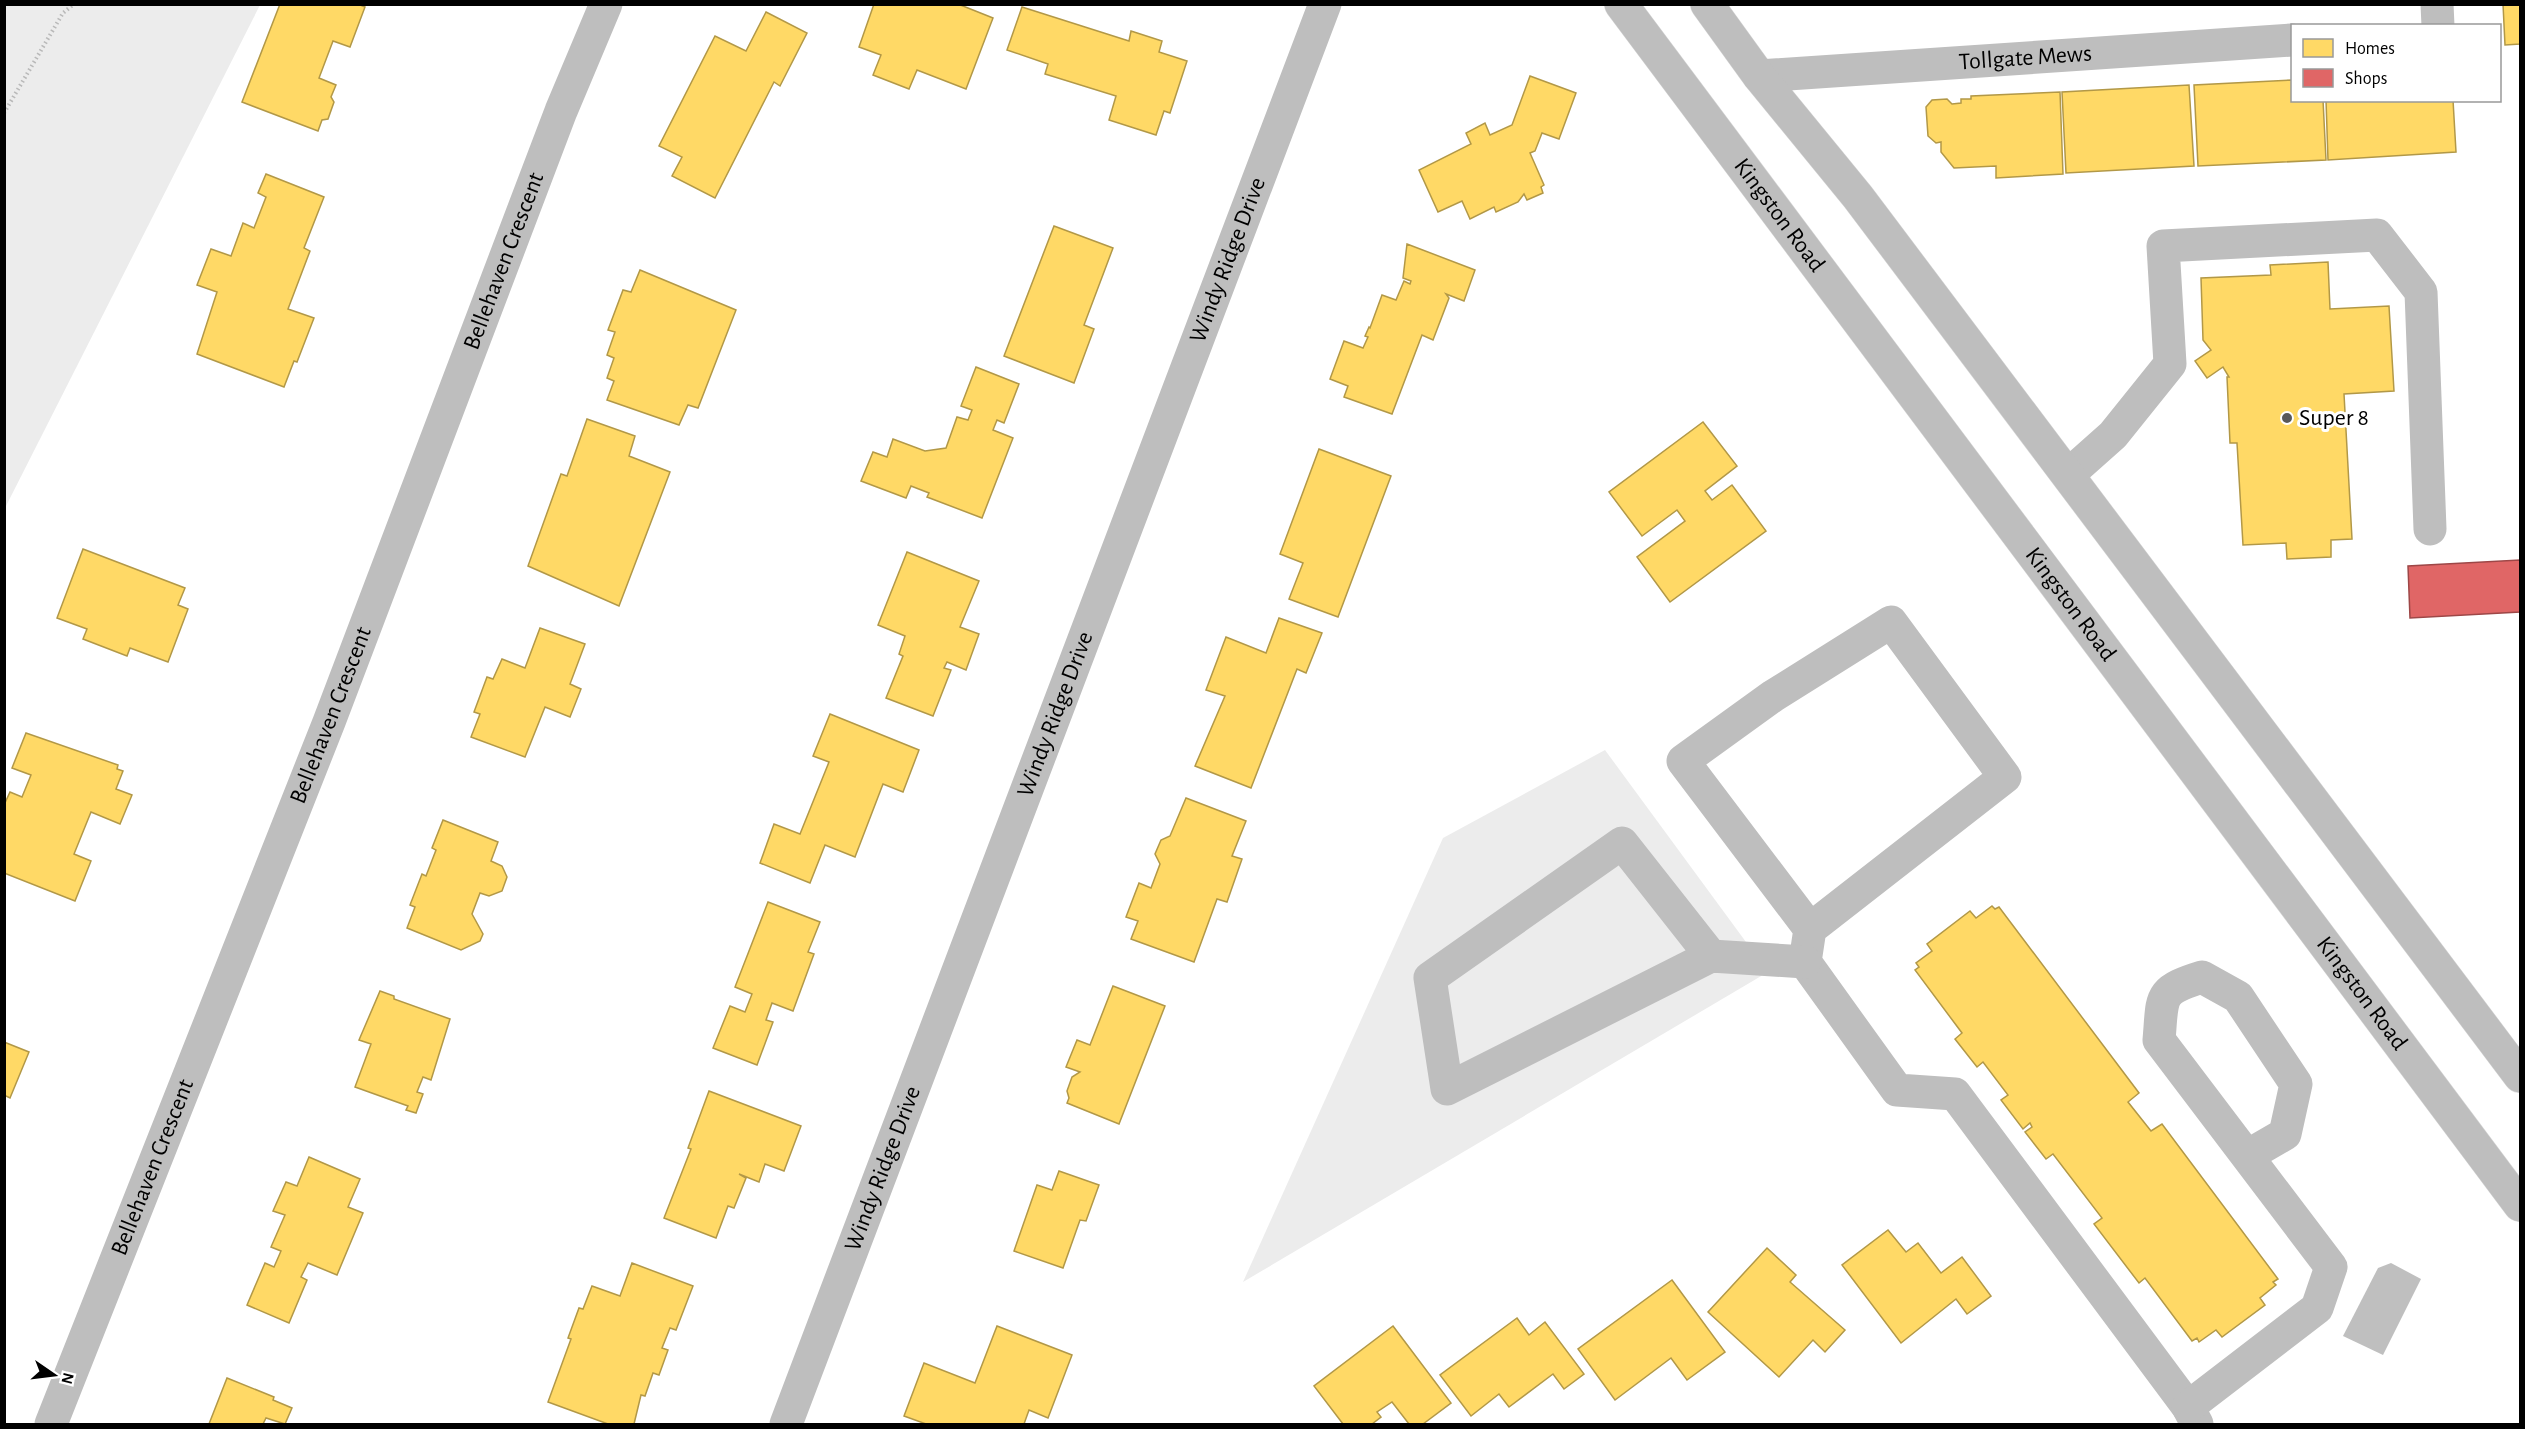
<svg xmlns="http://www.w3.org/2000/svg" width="2525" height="1429" viewBox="0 0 2525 1429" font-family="'Alegreya Sans',sans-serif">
  <rect width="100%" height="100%" fill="#fff"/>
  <g fill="#ececec">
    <path d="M5,4L260,5L5,508L4,5Z"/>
    <path d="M1605,750L1768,972L1243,1282L1443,838Z"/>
  </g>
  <path fill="#bfbfbf" d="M2391,1263L2421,1279L2383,1355L2343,1336L2378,1268Z"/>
  <g fill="#ffd966" stroke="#b29847" stroke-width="1.5">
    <path d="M280,4H358L365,7L350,47L333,41L319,78L336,85L331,97L334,102L328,119L322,120L318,131L242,102Z"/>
    <path d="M874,4H958L993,18L966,89L917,70L909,89L873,75L881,55L859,47Z"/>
    <path d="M2503,4H2520V44L2505,45Z"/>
    <path d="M1022,7L1129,41L1131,31L1162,41L1159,52L1187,61L1170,113L1164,111L1156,135L1109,120L1116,96L1045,74L1048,64L1007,50Z"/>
    <path d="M766,12L807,33L780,86L774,82L715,198L672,176L682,157L659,146L715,36L746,51Z"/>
    <path d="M1530,76L1576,93L1559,139L1542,133L1535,151L1530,153L1544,185L1541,187L1543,193L1527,200L1524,194L1518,202L1496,212L1494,207L1470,219L1462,201L1438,212L1419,170L1471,144L1466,133L1485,123L1490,135L1512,125Z"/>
    <path d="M2292,80V100H2323L2326,160L2198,166L2194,85Z"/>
    <path d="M2189,85L2194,166L2066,173L2062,92Z"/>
    <path d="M2060,92L2063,174L1996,178V166L1954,168L1941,152V142L1936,143L1928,136L1926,107L1932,100L1947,99L1952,104L1961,103V99H1971V96Z"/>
    <path d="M2326,100H2453L2456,152L2328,160Z"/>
    <path d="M266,174L324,197L304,248L310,251L288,309L314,318L297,362L294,361L284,387L197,354L217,292L197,285L211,249L231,256L243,223L254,228L266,197L258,193Z"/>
    <path d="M1054,226L1113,248L1084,325L1094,329L1074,383L1004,356Z"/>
    <path d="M1407,244L1475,270L1464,301L1446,294L1449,298L1433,340L1422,335L1392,414L1344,397L1348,386L1330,379L1344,341L1363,348L1368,337L1365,336L1369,327L1370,328L1382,295L1396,300L1404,281L1410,284L1411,281L1403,278Z"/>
    <path d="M2328,262L2330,309L2389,306L2394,391L2344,394L2352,539L2331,540V557L2287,559L2286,543L2243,545L2237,443H2230L2227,377H2229L2223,367L2207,378L2195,361L2211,350L2203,340L2201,278L2271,275L2270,265Z"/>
    <path d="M640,270L736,310L698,408L688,405L679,425L607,400L614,381L607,378L614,358L607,355L615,332L608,330L623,290L631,292Z"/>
    <path d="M976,367L1019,384L1004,423L997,420L993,430L1013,438L982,518L927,497L929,493L911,486L906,498L861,481L873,452L887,457L893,439L925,451L946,448L957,417L968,420L972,410L961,406Z"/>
    <path d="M587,419L635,436L629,456L670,472L619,606L528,566L561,474L567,476Z"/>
    <path d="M1703,422L1737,466L1705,491L1712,500L1732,485L1766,531L1670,602L1637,557L1685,521L1677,510L1642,536L1609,492Z"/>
    <path d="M1319,449L1391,476L1338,617L1289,599L1303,563L1280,554Z"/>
    <path d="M83,549L185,588L178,605L188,609L168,662L130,648L127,656L83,639L87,629L57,618Z"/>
    <path d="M907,552L979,581L960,627L979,634L966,670L947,662L944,668L951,670L933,716L886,698L903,656L899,654L905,636L878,625Z"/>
    <path d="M1279,618L1322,633L1306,673L1297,669L1251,788L1195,766L1225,696L1206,690L1226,637L1266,653Z"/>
    <path d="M540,628L585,644L570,684L581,689L570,717L545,707L525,757L471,737L480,714L474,712L487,677L493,679L502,659L525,668Z"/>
    <path d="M830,714L919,750L903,792L883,784L855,857L825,845L810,883L760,863L774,824L800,834L829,762L813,756Z"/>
    <path d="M26,733L118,765L117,769L123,771L116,789L132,795L120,824L91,812L74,854L91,861L75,901L4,873V805L10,792L22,797L31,775L12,768Z"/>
    <path d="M1186,798L1246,821L1232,856L1242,859L1227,902L1217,899L1194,962L1131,939L1138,921L1126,917L1139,883L1151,888L1160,864L1155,854L1161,840L1170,836Z"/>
    <path d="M443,820L498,842L491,861L502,866L507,877L502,891L489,896L480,893L472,914L483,934L480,941L461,950L407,928L415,907L410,905L422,874L426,876L436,850L432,848Z"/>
    <path d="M768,902L820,922L808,952L814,954L793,1011L772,1003L766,1020L773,1022L757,1065L713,1048L730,1006L745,1012L752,994L735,987Z"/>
    <path d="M1992,906L1995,909L1999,907L2139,1093L2128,1102L2151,1131L2162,1124L2278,1279L2273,1282L2276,1285L2260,1298L2265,1305L2222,1337L2216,1330L2199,1342L2197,1338L2192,1341L2145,1278L2139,1283L2094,1224L2102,1218L2053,1154L2046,1159L2025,1132L2032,1127L2030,1123L2023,1129L2001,1100L2008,1095L1983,1062L1977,1067L1955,1039L1962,1033L1915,970L1919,967L1916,963L1932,951L1927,944L1970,911L1976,918Z"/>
    <path d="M1113,986L1165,1006L1119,1124L1067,1103L1069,1098L1067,1091L1072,1077L1080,1072L1066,1067L1077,1040L1090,1045Z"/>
    <path d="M380,991L394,996V999L450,1019L431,1080L423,1077L417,1092L423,1094L416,1113L406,1110L408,1106L355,1087L371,1044L359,1040Z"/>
    <path d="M4,1042L29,1052L10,1098L4,1095Z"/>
    <path d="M709,1091L801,1126L784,1171L765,1164L759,1182L739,1174L746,1178L734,1208L728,1206L716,1238L664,1218L691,1149L688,1148Z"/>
    <path d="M309,1157L360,1179L348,1207L363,1213L337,1275L308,1263L301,1277L307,1280L289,1323L247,1305L265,1263L274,1267L281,1251L271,1247L285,1215L273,1211L286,1182L297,1186Z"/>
    <path d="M1059,1171L1099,1185L1086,1221L1080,1220L1063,1268L1014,1251L1037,1185L1052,1190Z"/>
    <path d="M1888,1230L1906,1252L1918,1243L1941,1273L1962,1257L1991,1296L1967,1314L1956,1299L1901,1343L1842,1265Z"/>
    <path d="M1767,1248L1796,1275L1790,1282L1845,1330L1825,1352L1813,1340L1779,1377L1708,1312Z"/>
    <path d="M632,1263L693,1286L676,1330L670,1328L662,1348L668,1350L659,1375L653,1373L645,1396L641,1395L634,1424H608L548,1402L571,1339L568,1338L579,1308L583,1309L592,1286L620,1296Z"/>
    <path d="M1672,1280L1725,1352L1687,1380L1671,1358L1615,1400L1578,1349Z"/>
    <path d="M1517,1318L1529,1335L1545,1322L1584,1374L1564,1389L1553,1374L1509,1407L1499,1394L1471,1416L1440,1375Z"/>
    <path d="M997,1326L1072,1355L1048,1418L1029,1410L1024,1424H926L904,1416L924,1363L975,1383Z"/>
    <path d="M1393,1326L1451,1403L1423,1424H1409L1392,1402L1377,1412L1381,1417L1372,1424H1343L1314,1386Z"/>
    <path d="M227,1378L274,1397L273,1400L292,1408L285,1424L266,1418L263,1424H209Z"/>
  </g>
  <path fill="#e06666" stroke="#9d4747" stroke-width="1.5" d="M2520,560V612L2410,618L2408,566Z"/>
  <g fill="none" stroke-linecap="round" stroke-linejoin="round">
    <defs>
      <g id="major">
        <path id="s4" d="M1621,4L2520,1205"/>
        <path d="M1707,4L1759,76L1858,197L2520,1076"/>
      </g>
    </defs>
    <use href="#major" stroke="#dbdbdb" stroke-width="34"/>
    <path stroke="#b9b9b9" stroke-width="4" stroke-dasharray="1.5 3" stroke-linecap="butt" d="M4,113L63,13L74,4"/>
    <g stroke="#bebebe" stroke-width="33">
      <path d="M2437,4L2438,26"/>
      <path id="s1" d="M1759,76L2292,40"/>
      <path d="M2068,475L2113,435L2170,364L2163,246L2377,235L2421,292L2430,529"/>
      <path d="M1810,929L1683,761L1773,696L1891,622L2005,777L1810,929L1805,962L1897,1090L1955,1094L2188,1407L2197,1424"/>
      <path d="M1711,956L1447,1089L1430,978L1622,843L1711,956L1805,962"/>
      <path d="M2188,1407L2317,1308L2331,1267L2159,1040C2163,996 2157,991 2202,977L2238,997L2296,1084L2285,1134L2247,1156"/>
      <path id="s2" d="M51,1424L329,722L561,111L606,4"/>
      <path id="s3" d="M786,1424L1325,4"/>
    </g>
    <use href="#major" stroke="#bebebe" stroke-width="33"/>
  </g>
  <circle fill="#595959" stroke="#fff" stroke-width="2" cx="2287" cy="418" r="6"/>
  <g text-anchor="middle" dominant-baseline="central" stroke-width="6" stroke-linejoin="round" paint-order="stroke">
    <g font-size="24" fill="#000" stroke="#fff">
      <text stroke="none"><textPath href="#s1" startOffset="267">Tollgate Mews</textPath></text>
      <text stroke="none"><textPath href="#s4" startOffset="264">Kingston Road</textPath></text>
      <text stroke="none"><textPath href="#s3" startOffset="1245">Windy Ridge Drive</textPath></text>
      <text stroke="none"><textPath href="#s2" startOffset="1248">Bellehaven Crescent</textPath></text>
      <text stroke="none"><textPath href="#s4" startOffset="750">Kingston Road</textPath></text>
      <text stroke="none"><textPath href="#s3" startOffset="759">Windy Ridge Drive</textPath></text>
      <text stroke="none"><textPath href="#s2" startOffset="762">Bellehaven Crescent</textPath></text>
      <text stroke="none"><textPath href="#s4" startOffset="1236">Kingston Road</textPath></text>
      <text stroke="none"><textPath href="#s2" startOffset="276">Bellehaven Crescent</textPath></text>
      <text stroke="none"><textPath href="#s3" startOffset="273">Windy Ridge Drive</textPath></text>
    </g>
    <g font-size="24" fill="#000" stroke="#fff" text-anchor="start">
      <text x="2299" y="418">Super 8</text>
    </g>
  </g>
  <rect width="2525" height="1429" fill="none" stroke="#000000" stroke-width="12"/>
  <rect x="2291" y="24" width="210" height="78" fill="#ffffff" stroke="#999999" stroke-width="1.5"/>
  <rect x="2303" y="39" width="30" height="18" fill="#ffd966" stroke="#999999" stroke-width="1.5"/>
  <text x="2345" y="54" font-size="18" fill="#000000">Homes</text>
  <rect x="2303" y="69" width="30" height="18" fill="#e06666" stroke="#999999" stroke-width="1.5"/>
  <text x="2345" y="84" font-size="18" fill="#000000">Shops</text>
  <g transform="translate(54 1375) rotate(104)" stroke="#ffffff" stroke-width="4.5" paint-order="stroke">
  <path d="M0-4.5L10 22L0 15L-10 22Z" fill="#000000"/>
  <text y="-9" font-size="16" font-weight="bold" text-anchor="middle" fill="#000000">N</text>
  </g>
</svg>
